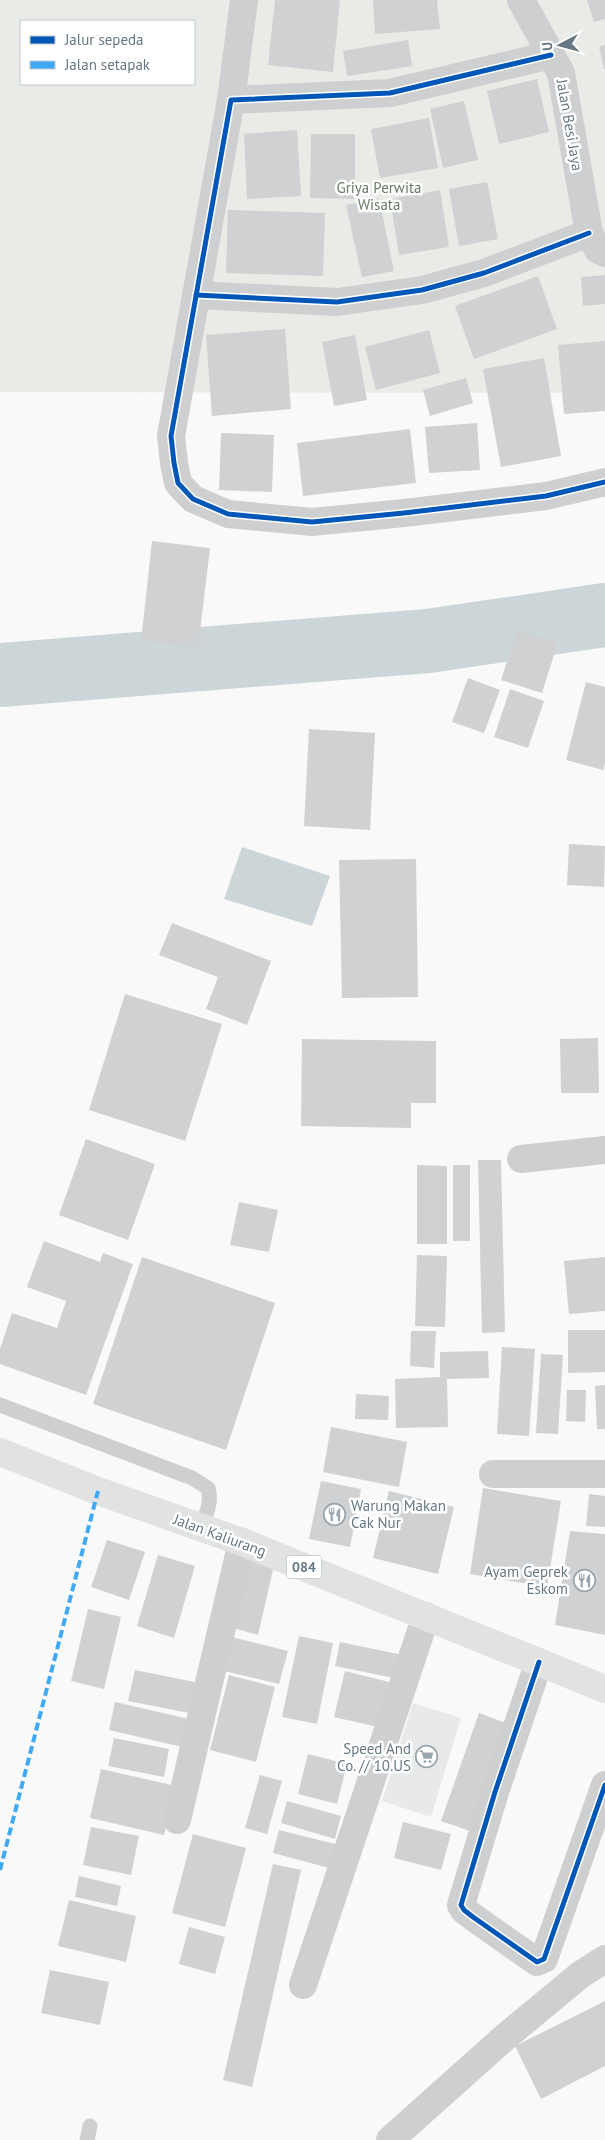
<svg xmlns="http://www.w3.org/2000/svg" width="605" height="2140" viewBox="0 0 605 2140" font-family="'PT Sans',sans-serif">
  <rect width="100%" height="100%" fill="#f9f9f9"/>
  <path fill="#e8eae9" d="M413,1703L461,1718L431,1817L382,1801Z"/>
  <path fill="#e8ebe6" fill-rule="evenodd" d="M0,0H605V393L0,392ZM21,21H194V84H21Z"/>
  <path fill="#ccd6d8" d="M242,847L330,876L312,926L224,899Z"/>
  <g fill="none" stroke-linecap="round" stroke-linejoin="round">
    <path stroke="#ccd6d8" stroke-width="64" d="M0,675L428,641L605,615"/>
  </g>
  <g fill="#cfd1d2">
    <path d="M275,0H340L333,72L268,65Z"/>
    <path d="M373,0H437L440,29L375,34Z"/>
    <path d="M587,0H605V19L594,22Z"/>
    <path d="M408,40L412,66L347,76L343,51Z"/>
    <path d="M605,45V69H604L599,47Z"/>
    <path d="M537,79L549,132L499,144L487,91Z"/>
    <path d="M464,101L478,160L443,168L430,109Z"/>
    <path d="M429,118L438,168L380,178L371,129Z"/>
    <path d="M297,130L301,196L247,199L244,134Z"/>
    <path d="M311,134H355V199L310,198Z"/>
    <path d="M487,182L498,239L459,246L449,189Z"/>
    <path d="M440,190L449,247L399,255L390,199Z"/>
    <path d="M379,198L394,271L362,277L346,205Z"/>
    <path d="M228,210L325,213L323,276L226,273Z"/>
    <path d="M605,275V304L583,306L581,277Z"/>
    <path d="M538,276L557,329L474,359L455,306Z"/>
    <path d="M285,329L291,409L212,416L206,335Z"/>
    <path d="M429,330L440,373L376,390L365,347Z"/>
    <path d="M355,335L367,400L334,406L322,342Z"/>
    <path d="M605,341V411L564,414L558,345Z"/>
    <path d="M544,358L561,456L501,467L483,369Z"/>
    <path d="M466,378L473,403L430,416L423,390Z"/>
    <path d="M477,423L480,470L429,473L425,427Z"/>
    <path d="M410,429L416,483L303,496L297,443Z"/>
    <path d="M221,433L274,435L272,492L219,490Z"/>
    <path d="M152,541L210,548L198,648L141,641Z"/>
    <path d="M517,630L558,642L542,693L501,680Z"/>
    <path d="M468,678L500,690L484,733L452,722Z"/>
    <path d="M586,682L605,687V763L603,770L566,760Z"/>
    <path d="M510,689L544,701L528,748L494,737Z"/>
    <path d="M309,729L375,733L370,830L304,826Z"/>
    <path d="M569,844L605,846L604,887L567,885Z"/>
    <path d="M416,859L418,997L342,998L339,860Z"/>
    <path d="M172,923L271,961L247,1025L206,1009L218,977L159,955Z"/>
    <path d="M125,994L222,1024L185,1141L89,1110Z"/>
    <path d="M598,1038L599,1093H561L560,1039Z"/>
    <path d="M302,1039L436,1041V1103H411V1128L301,1126Z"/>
    <path d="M86,1139L155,1164L128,1240L59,1215Z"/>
    <path d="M478,1160H501L505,1332L482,1333Z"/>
    <path d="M417,1165L447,1166V1244H417Z"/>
    <rect x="453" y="1165" width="17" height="76"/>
    <path d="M239,1202L278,1210L269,1252L230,1245Z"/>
    <path d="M44,1241L100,1262L103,1253L133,1264L86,1395L0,1364V1349L12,1313L57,1328L66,1301L27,1287Z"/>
    <path d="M417,1255L447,1256L445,1327L415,1326Z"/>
    <path d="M142,1257L275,1303L226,1450L93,1404Z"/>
    <path d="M605,1257V1311L569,1314L564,1261Z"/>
    <path d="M568,1330H605V1372L568,1373Z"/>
    <path d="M411,1331H436L434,1368L410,1366Z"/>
    <path d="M502,1347L535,1349L529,1436L497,1434Z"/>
    <path d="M488,1351L489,1378L447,1379L448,1427L396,1428L395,1379L440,1377V1352Z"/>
    <path d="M541,1354L563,1355L558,1434L536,1433Z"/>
    <path d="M605,1385V1429H597L595,1386Z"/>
    <path d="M567,1390H586L585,1422L566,1421Z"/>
    <path d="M356,1394L389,1396L388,1420L355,1419Z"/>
    <path d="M331,1427L407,1442L399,1487L323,1472Z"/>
    <path d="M321,1481L361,1489L350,1547L309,1539Z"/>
    <path d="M483,1488L561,1501L547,1587L470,1574Z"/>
    <path d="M389,1491L454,1507L438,1574L373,1558Z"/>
    <path d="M589,1494L605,1496V1527L586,1526Z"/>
    <path d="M570,1531L605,1534V1635L555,1625Z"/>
    <path d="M107,1540L145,1552L129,1600L91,1587Z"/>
    <path d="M158,1555L195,1566L174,1638L137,1626Z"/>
    <path d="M251,1556L275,1561L258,1635L234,1628Z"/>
    <path d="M88,1609L121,1617L104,1689L71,1681Z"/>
    <path d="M228,1636L288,1651L279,1684L220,1670Z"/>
    <path d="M299,1636L333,1643L317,1724L282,1717Z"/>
    <path d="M340,1642L403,1655L399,1679L335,1666Z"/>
    <path d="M135,1670L195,1682L189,1713L128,1701Z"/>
    <path d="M345,1671L389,1682L378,1727L334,1717Z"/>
    <path d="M229,1675L275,1687L256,1762L210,1750Z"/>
    <path d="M115,1702L189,1719L182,1747L109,1730Z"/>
    <path d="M479,1713L511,1725L473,1832L441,1821Z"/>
    <path d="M114,1738L169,1749L164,1777L108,1766Z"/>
    <path d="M308,1754L347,1764L337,1804L298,1794Z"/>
    <path d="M101,1769L176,1786L164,1835L90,1818Z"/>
    <path d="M260,1775L282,1781L267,1834L245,1828Z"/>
    <path d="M287,1801L341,1816L335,1839L281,1823Z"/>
    <path d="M403,1822L451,1834L441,1870L394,1858Z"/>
    <path d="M91,1827L139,1836L131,1875L83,1865Z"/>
    <path d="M279,1830L339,1845L333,1869L273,1853Z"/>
    <path d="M193,1834L246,1848L225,1927L172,1913Z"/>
    <path d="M273,1864L301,1870L252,2087L223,2080Z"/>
    <path d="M79,1876L121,1886L117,1906L75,1897Z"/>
    <path d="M69,1900L136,1916L126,1962L58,1946Z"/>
    <path d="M189,1927L225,1937L215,1974L179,1964Z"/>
    <path d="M50,1970L109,1982L100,2025L41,2013Z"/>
    <path d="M605,2001V2066L541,2099L515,2046Z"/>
  </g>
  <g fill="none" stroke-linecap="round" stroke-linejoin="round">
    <g stroke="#cecfd0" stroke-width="15">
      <path d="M0,1405L192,1478L208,1488C212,1503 207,1513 200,1527"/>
      <path d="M87,2140L90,2126"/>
    </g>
    <g stroke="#cecfd0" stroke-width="28">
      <path d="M521,0L561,73L589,233L598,250L605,253"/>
      <path d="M551,55L390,93L231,100L171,436L174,463L178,483L193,499L228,514L312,522L404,513L546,496L605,482"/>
      <path d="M231,100L244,0"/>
      <path d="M196,295L337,302L422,290L484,273L589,233"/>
      <path d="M521,1159L605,1150"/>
      <path d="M493,1474H605"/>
      <path d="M539,1662L495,1792L461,1905L464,1910L473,1917L537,1962L544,1959L605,1785"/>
      <path d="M177,1820L242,1542"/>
      <path d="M303,1985L426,1616"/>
      <path d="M390,2140L504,2038L580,1975L605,1959"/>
    </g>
    <path stroke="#e1e2e2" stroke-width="28" d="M0,1452L98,1491L242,1542L605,1689"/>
    <path stroke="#3fa9f5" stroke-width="4" stroke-dasharray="8 4" stroke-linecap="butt" d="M0,1870L98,1491"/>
    <defs>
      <g id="cycleway">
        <path d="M551,55L390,93L231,100L171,436L174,463L178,483L193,499L228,514L312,522L404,513L546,496L605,482"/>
        <path d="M196,295L337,302L422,290L484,273L589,233"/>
        <path d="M539,1662L495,1792L461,1905L464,1910L473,1917L537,1962L544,1959L605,1785"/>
      </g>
    </defs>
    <use href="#cycleway" stroke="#fff" stroke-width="8"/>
    <use href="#cycleway" stroke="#0057b8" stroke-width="5"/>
  </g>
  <defs>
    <symbol id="restaurant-ring" viewBox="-11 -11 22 22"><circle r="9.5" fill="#fff" stroke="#99a5ac" stroke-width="1.5"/><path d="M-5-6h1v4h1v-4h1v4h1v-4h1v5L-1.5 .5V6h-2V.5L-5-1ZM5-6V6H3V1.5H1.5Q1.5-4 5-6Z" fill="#99a5ac"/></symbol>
    <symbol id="supermarket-ring" viewBox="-11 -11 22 22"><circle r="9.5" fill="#fff" stroke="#99a5ac" stroke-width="1.5"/><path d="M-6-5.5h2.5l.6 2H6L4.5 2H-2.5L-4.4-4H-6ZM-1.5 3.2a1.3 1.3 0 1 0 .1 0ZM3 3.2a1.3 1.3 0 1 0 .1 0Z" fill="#99a5ac"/></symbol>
  </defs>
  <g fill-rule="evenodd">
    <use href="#restaurant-ring" x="322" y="1502" width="25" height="25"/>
    <use href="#restaurant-ring" x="572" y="1568" width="25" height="25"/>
    <use href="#supermarket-ring" x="414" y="1744" width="25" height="25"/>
  </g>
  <g text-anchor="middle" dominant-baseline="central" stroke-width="5" stroke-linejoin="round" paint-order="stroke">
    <rect fill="#fff" stroke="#93a0a8" stroke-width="1" x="286.5" y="1555.5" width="35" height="23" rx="4"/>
    <g font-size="14" font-weight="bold" fill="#657883">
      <text x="304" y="1567">084</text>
    </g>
    <g font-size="15" fill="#657883" stroke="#fff">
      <text transform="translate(570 125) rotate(80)">Jalan Besi Jaya</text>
      <text transform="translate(220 1535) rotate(20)">Jalan Kaliurang</text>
    </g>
    <g font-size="15" fill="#6a7a64" stroke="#fff">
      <text x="379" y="187">Griya Perwita<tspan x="379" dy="17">Wisata</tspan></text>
    </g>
    <g font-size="15" fill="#657883" stroke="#fff" text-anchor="end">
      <text x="351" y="1505" text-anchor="start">Warung Makan<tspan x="351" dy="17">Cak Nur</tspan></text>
      <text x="568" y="1571">Ayam Geprek<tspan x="568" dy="17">Eskom</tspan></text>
      <text x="411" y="1748">Speed And<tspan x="411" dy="17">Co. // 10.US</tspan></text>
    </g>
  </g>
  <rect x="20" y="20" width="175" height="65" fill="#ffffff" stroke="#c1c9cd"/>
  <rect x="30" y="36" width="25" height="8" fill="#0057b8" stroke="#c1c9cd"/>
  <text x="65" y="45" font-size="15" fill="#657883">Jalur sepeda</text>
  <rect x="30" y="61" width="25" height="8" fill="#3fa9f5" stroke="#c1c9cd"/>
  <text x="65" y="70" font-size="15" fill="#657883">Jalan setapak</text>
  <g transform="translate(560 45) rotate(264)" stroke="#ffffff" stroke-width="4" paint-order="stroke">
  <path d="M0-4L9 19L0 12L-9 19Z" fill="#657883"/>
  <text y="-8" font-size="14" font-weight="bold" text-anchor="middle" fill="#657883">U</text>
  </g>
</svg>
